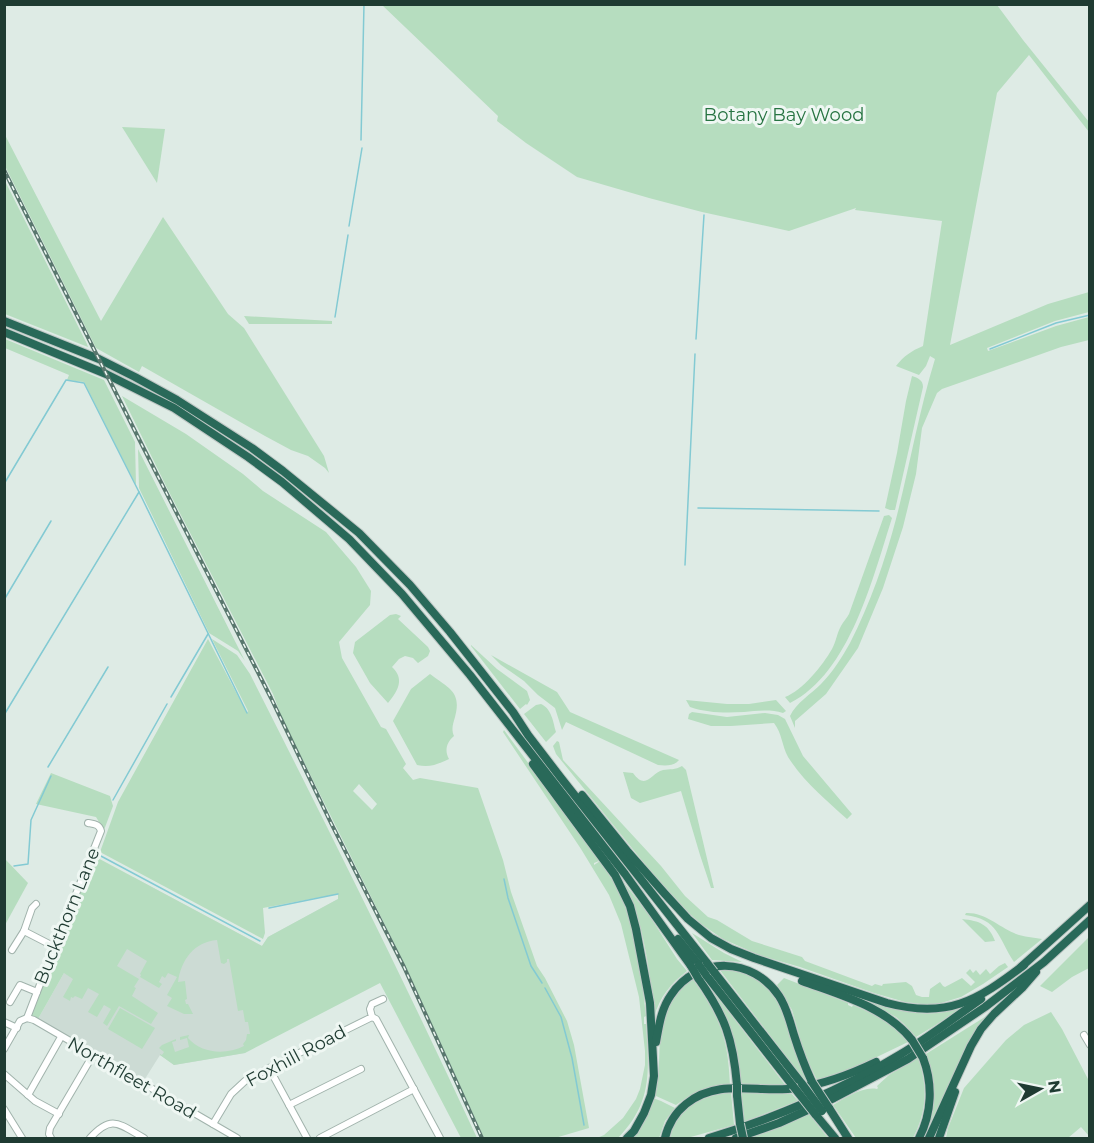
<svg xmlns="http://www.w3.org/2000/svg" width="1094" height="1143" viewBox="0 0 1094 1143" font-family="Montserrat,sans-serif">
  <rect width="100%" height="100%" fill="#deebe5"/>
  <path fill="#ccdbd4" d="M133,877L262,946L268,937L338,899L245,1053L174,1065L160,1055L143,1082L118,1062L91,1051L38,1019L73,957Z"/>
  <g fill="#b6ddbf" fill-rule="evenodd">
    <path d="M382,5H997L1023,40L1089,122V132L1029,55L997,93L950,345L1048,304L1089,292V312L1055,321L987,348L988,351L1056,326L1089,317V340L1061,347L942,389L937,393L922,428L916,474L903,527L883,588L858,648L826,694L795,721V728L790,716C796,703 811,694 821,684C833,672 842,657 850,643C870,604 885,561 896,519C910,465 919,411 935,359L930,356L926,366L919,375L896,366C904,356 911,351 923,346L942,221L855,210L856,208L789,231L702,212L649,198L577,177L526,143L497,121L498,116Z"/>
    <path d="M122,127L165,129L157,183Z"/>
    <path d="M4,133L101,321L163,217L228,314L244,328L324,456L329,473L325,468L308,456L291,450L265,436L142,366L139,372L96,348L5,166Z"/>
    <path d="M5,181L87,344L88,347L5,314Z"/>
    <path d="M244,316L332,321V324H249Z"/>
    <path d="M5,339L104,380L135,442L136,485L84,382L67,380L69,375L5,348Z"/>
    <path d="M912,376C918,378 923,380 923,387L895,510H890L885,508L897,453L906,401Z"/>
    <path d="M122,396L186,434L243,474L263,491L326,532L356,567L371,591L370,605L339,642L342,658L381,727L386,729L406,764L403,768L413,780L420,778L478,788L503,860L511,892L537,966L545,978L567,1021L574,1045L589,1128L555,1138H484L404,963L282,718L273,694L167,488ZM359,784L377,804L372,810L353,791Z"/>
    <path d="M138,449L245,661L238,651L209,633L139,488Z"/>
    <path d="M889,515L892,518C873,577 850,673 790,703L785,697C802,691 823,665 832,649C836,642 837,633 841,626C843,622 847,618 849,614L884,516Z"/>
    <path d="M396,614L401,616L398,619L428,647L430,651L428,656L418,663L413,658L405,656L399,659L392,667C405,679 398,691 388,703L370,683L353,653L355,642L390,615Z"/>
    <path d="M208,639L247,713L248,711L212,639L237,655L250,674C328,828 405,982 477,1138H461L380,983L245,1053L174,1065L160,1055V1054L162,1055L164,1052L159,1048L162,1045L176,1039V1041L172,1042L175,1052L189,1047L187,1038L180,1040V1037L189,1035L188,1038C202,1054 226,1055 244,1046L243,1044L246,1040L247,1034H250L248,1022H245L243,1010L238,1011L229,959H227V962L224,964L221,963L217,940C194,942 181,960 178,982L185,981L187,999L185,1000L186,1004H188L193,1014H184L167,1006L172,998L167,995L177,977L168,973L165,978L162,976L159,982L162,984L159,988L140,977L141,975L140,974L147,961L127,949L117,966L139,979L134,987L136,988L132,996L158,1013L151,1024L119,1006L107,1026L103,1023L111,1009L104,1005L97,1017L88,1012L99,994L88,988L82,999L75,996L73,998L71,997L70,1001L63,997L73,979L64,973L38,1019L32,1016L31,1012L94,856L262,946L268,937L338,899V894L263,908L265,933L263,939L100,852L118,802Z"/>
    <path d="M471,645L497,669L527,691L530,700L527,705L526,704L520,709L471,646Z"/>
    <path d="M491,655L557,692L570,712L679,760C674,766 666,766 658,765L566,722L562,730L555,708L538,695L524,681L501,665Z"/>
    <path d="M430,674C448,688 462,691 455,717C453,724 451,729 454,736C447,742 444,750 449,759C438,764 430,768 417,765L393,721L411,689Z"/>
    <path d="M686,700L727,704H749L776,700L786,711L783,713C770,709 757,711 744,712C726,713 707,713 690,707Z"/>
    <path d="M541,704C552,709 553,722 556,732L546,742L524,714L536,705Z"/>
    <path d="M692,712L727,717L765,713L778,715L785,719L803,756L852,814L847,819C826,800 804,782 788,757C782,746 782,733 774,723L731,726H711L688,719L689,714Z"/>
    <path d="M504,730L598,858L599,861L594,863V865L600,861C607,872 614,882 620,893C636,928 642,978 646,1016L644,1017V1024H646C649,1071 653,1102 618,1138H597L604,1135L623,1118L636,1099L640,1089L645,1065V1051L639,997L621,924L609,895L581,849L503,732Z"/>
    <path d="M557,741L559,742L563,760L661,866L685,896L708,917L717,920L752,941L802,957L805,961L872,986L875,984L882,986L883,984L906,982L912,986L916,995L922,997H929L930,989L940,982L943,986L945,987L962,978L971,986L975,982L966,973L970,969L973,973L976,970L980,975L986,969L990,974L999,966L1005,963L1008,967L983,984L961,997L938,1004H921L905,1002L874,993L800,967L759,955L723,939L701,924L689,913L652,873L556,754L553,746Z"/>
    <path d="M682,766L686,770L714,888H711L700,855L681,791L640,803L631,798L623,772L633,773C646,791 651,773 663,770C670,769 675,770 682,766Z"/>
    <path d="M51,773L110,796L113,806L104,830L96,817L36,804Z"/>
    <path d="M5,859L28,883L5,925Z"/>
    <path d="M618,875L649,915L677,959L687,971C670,984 660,997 654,1017C651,983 646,937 633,905C629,895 623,885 618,875Z"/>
    <path d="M966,913C984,912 998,926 1014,933C1022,937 1033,937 1042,939L1014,962C998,938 999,919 965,915Z"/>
    <path d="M962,919C980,921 988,924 995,941L985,942Z"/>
    <path d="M692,933L724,953L742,962L712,960Z"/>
    <path d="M1089,937V968L1072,977L1052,992L1040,986Z"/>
    <path d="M719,969C725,969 731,969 737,971C787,982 789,1042 807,1079L805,1081Z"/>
    <path d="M702,977L786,1086L740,1084L736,1057Z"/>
    <path d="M692,978C720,1017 728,1037 730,1085C710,1084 692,1093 676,1105L656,1096L655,1094C663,1065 655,1034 667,1006C670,997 685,985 692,978Z"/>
    <path d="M784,978L848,1003V1005L852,1007L853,1005C876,1015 891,1022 908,1042L856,1067L817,1080L805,1056L792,1010L777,985Z"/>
    <path d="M858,997C886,1006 917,1019 947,1011C954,1009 962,1005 969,1003L934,1026L916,1037L904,1024L896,1017Z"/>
    <path d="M120,1008L155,1028L142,1049L108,1029Z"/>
    <path d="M1051,1012L1062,1029L1089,1081V1136L1081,1127L1068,1138H946L948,1128L964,1088L1006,1040L1024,1025Z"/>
    <path d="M988,1015L970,1040L927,1130L931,1069L926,1054Z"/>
    <path d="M918,1058C928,1086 927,1112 913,1138H856L833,1105C845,1098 863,1086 877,1089L878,1088L877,1086L889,1075Z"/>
    <path d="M731,1092L734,1125L687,1138H668C679,1106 699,1097 731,1092Z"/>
    <path d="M740,1092L776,1094H792L798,1101L743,1122Z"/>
    <path d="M653,1098L661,1101L675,1108L665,1121L659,1138H630Z"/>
    <path d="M809,1114L828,1138H749L776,1129Z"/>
  </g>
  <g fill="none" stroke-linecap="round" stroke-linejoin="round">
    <g stroke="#83cad3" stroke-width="1.5">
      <path d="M361,140L364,4"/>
      <path d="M349,226L362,148"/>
      <path d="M335,317L348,235"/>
      <path d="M696,339L704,215"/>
      <path d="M990,349L1056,323L1090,315"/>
      <path d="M4,484L66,380L84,383L139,492L247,713"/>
      <path d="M698,508L879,511"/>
      <path d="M685,565L695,354"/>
      <path d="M4,600L51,521"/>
      <path d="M171,697L208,634"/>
      <path d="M4,715L139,492"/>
      <path d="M48,767L108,667"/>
      <path d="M113,800L167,704"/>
      <path d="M99,855L260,941"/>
      <path d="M14,866L28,864L31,820L51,776"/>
      <path d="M504,879L508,898L531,966L542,983"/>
      <path d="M269,908L338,894"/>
      <path d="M545,988L561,1017L572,1058L584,1125"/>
    </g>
    <defs>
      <g id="minor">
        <path d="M24,931L55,947"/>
        <path d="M12,950L24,931L32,908L36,904"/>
        <path d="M10,1002L20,985L37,992"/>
        <path d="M372,1017L376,1019L440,1138"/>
        <path d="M27,1018L34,1020L237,1138"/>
        <path d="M27,1018L37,992L101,831C99,824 94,824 88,823"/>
        <path d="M4,1022L17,1028"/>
        <path d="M1084,1035L1090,1045"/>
        <path d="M4,1049L20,1021L27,1018"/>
        <path d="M269,1068L307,1138"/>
        <path d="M4,1074L35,1101L59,1114"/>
        <path d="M28,1095L61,1037"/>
        <path d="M289,1105L361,1069"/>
        <path d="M4,1109L22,1138"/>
        <path d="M213,1124L231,1094L245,1081L269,1068L372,1017L370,1009L372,1004L383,999"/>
        <path d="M51,1138L49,1134L50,1128L93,1055"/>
        <path d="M90,1138C112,1114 119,1124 144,1138"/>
        <path d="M320,1138L414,1089"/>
      </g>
      <g id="highway">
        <path d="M4,321L99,359L135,377L177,400L252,448L283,471L359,533L410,585L450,632L513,712L528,735L561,778L707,963"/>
        <path d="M4,332L106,374L174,408L248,457L282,482L349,539L402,594L470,675L625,874L691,966"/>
        <path d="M533,764L615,875L630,906L636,929L650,1003L654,1076L651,1095L644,1113L634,1131L627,1138"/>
        <path d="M582,795L628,852L665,894L688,919L711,938L731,949L754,958L887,1003C947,1019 977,1001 1024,965"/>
        <path d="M678,939L699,965"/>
        <path d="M1021,967L1090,905"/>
        <path d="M714,972L802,1084"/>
        <path d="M706,975L793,1086"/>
        <path d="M698,978C725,1016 733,1039 737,1085"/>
        <path d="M802,981C840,995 886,1007 912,1040"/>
        <path d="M656,1042C659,1026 661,1009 671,995C698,955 753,957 779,996C787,1008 790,1022 794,1035C799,1051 805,1067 812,1082"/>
        <path d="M737,1095L740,1124"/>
        <path d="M829,1108L848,1138"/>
        <path d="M815,1114L835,1138"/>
        <path d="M665,1138C668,1125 675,1113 686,1104C719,1077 759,1094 797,1088C825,1084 851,1074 876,1062"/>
        <path d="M709,1138C772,1119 844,1089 901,1054C929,1037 954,1018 981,999"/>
        <path d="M736,1138L779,1123L834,1098L908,1059L985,1007L1044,962L1090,920"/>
        <path d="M919,1138C932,1113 933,1084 923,1058"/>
        <path d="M929,1138L971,1046L981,1029L994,1014L1023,987L1036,972"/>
        <path d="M939,1138L955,1092"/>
      </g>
    </defs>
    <use href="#minor" stroke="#a1b3ac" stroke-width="8"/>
    <use href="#highway" stroke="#c0c8c6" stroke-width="10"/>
    <use href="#minor" stroke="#fff" stroke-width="6"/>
    <use href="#highway" stroke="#296959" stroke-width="8"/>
    <defs>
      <path id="rail" d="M4,170L142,445L271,698L331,823L404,967L482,1138"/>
    </defs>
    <use href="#rail" stroke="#59776e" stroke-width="4"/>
    <use href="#rail" stroke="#eff7f3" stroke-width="1.5" stroke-dasharray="4.5" stroke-linecap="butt"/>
    <defs>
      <g id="highway-bridge">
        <path d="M707,963L714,972"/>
        <path d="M699,965L706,975"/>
        <path d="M691,966L698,978"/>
        <path d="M912,1040L923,1058"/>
        <path d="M812,1082L829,1108"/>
        <path d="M802,1084L822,1111"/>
        <path d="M737,1085V1095"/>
        <path d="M793,1086L815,1114"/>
        <path d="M740,1124L743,1138"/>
      </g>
    </defs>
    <use href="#highway-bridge" stroke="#c0c8c6" stroke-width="10" stroke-linecap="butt"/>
    <use href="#highway-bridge" stroke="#296959" stroke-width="8"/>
  </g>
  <g text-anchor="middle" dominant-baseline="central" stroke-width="6" stroke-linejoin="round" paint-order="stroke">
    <g font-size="18" fill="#277442" stroke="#eff7f3">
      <text x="784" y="115">Botany Bay Wood</text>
    </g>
    <g font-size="18" fill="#1f3b32" stroke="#eff7f3">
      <text transform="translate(67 916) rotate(-68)">Buckthorn Lane</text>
      <text transform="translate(296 1056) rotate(-28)">Foxhill Road</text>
      <text transform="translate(132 1078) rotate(30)">Northfleet Road</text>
    </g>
  </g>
  <rect width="1094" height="1143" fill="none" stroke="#1f3b32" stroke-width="12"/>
  <g transform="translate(1040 1089) rotate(81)" stroke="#eff7f3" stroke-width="4.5" paint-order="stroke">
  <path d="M0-4.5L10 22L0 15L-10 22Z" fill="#1f3b32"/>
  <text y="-9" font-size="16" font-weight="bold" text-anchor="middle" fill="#1f3b32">N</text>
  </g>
</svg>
